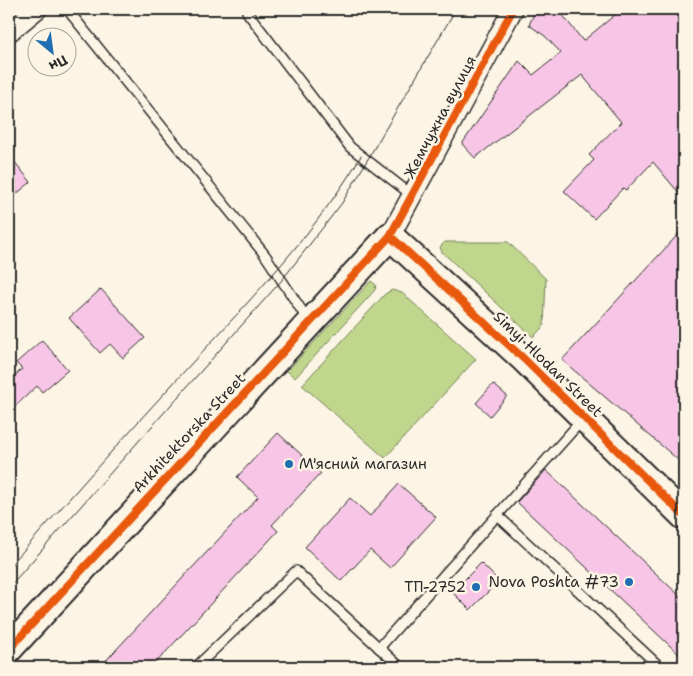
<svg xmlns="http://www.w3.org/2000/svg" width="693" height="676" viewBox="0 0 693 676" font-family="'Shantell Sans',sans-serif">
  <rect width="100%" height="100%" fill="#fcf5e5"/>
  <filter id="ink" filterUnits="userSpaceOnUse"><feTurbulence type="fractalNoise" baseFrequency=".02" numOctaves="2"/><feDisplacementMap in="SourceGraphic" scale="10" xChannelSelector="R" yChannelSelector="G"/><feConvolveMatrix kernelMatrix="1 2 1 2 8 2 1 2 1" color-interpolation-filters="sRGB"/></filter>
  <g filter="url(#ink)">
    <g fill="#c0d68c" stroke="#76805c">
      <path d="M445,242H508L546,279L544,326L533,337L442,252L440,247Z"/>
      <path d="M371,281L376,285L375,290L295,378L287,371Z"/>
      <path d="M392,290L402,293L476,359L385,458L302,385L385,294Z"/>
    </g>
    <g fill="#f7c5e6" stroke="#2b2b2b">
      <path d="M536,9H558L583,41L622,9H684V199L653,162L626,190L623,188L594,219L564,191L594,160L589,155L621,122L582,75L475,158L462,144L519,61L533,75L561,53L545,36L529,25Z"/>
      <path d="M9,155L31,182L9,200Z"/>
      <path d="M684,228V465L562,360Z"/>
      <path d="M101,289L145,338L123,358L110,344L100,353L69,318Z"/>
      <path d="M42,340L68,370L42,392L37,386L9,412V381L22,369L16,363Z"/>
      <path d="M493,384L507,396L490,416L476,403Z"/>
      <path d="M278,433L321,473L272,525L278,531L152,667H100L258,497L237,477Z"/>
      <path d="M546,470L684,600V659L517,502Z"/>
      <path d="M399,484L436,517L390,568L370,550L341,581L305,547L350,498L370,516Z"/>
      <path d="M481,563L499,581L470,610L452,592Z"/>
    </g>
    <g fill="none" stroke-linecap="round" stroke-linejoin="round">
      <defs>
        <g id="lane">
          <path d="M67,9L265,255L308,320"/>
          <path d="M247,12L350,147L413,196"/>
          <path d="M497,515L660,667"/>
          <path d="M379,648L582,420"/>
          <path d="M196,667L296,571L400,667"/>
        </g>
        <g id="street">
          <path d="M9,32L37,9"/>
          <path d="M390,236L513,9"/>
        </g>
        <path id="secondary" d="M9,649L390,236L524,359L684,516"/>
      </defs>
      <use href="#lane" stroke="#2b2b2b" stroke-width="12"/>
      <use href="#street" stroke="#2b2b2b" stroke-width="22"/>
      <use href="#secondary" stroke="#2b2b2b" stroke-width="30"/>
      <use href="#lane" stroke="#fcf5e5" stroke-width="9"/>
      <use href="#street" stroke="#fcf5e5" stroke-width="19"/>
      <use href="#secondary" stroke="#fcf5e5" stroke-width="26"/>
      <g stroke="#2b2b2b" stroke-width="1">
        <path d="M9,567C69,499 129,431 191,364C252,298 315,233 361,156"/>
        <path d="M9,587L282,280L342,203L456,9"/>
      </g>
      <defs>
        <g id="cycleway">
          <path d="M390,236L524,359L684,516"/>
          <path d="M9,649L390,236L513,9"/>
        </g>
      </defs>
      <use href="#cycleway" stroke="#fcf5e5" stroke-width="11"/>
      <use href="#cycleway" stroke="#e8590c" stroke-width="8"/>
    </g>
  </g>
  <g fill="#1f6fb2" stroke="#fcf5e5" stroke-width="2">
    <circle cx="289" cy="464" r="5"/>
    <circle cx="629" cy="582" r="5"/>
    <circle cx="476" cy="587" r="5"/>
  </g>
  <g text-anchor="middle" dominant-baseline="central" stroke-width="5" stroke-linejoin="round" paint-order="stroke">
    <g font-size="15" fill="#2b2b2b" stroke="#fcf5e5">
      <text transform="translate(440 117) rotate(-62)">Жемчужна вулиця</text>
      <text transform="translate(548 364) rotate(44)">Simyi Hlodan Street</text>
      <text transform="translate(189 433) rotate(-47)">Arkhitektorska Street</text>
    </g>
    <g font-size="15" fill="#2b2b2b" stroke="#fcf5e5" text-anchor="end">
      <text x="299" y="464" text-anchor="start">М'ясний магазин</text>
      <text x="619" y="582">Nova Poshta #73</text>
      <text x="466" y="587">ТП-2752</text>
    </g>
  </g>
  <rect width="693" height="676" fill="none" stroke="#fcf5e5" stroke-width="30"/>
  <rect x="15" y="15" width="663" height="646" fill="none" stroke="#2b2b2b" stroke-width="2" filter="url(#ink)"/>
  <g transform="translate(52 52) rotate(151)"><circle r="24" fill="#fcf5e5" stroke="#a8a49b"/>
  <path d="M0-4L9 19L0 12L-9 19Z" fill="#1f6fb2"/>
  <text y="-8" font-size="14" font-weight="bold" text-anchor="middle" fill="#2b2b2b">Пн</text>
  </g>
</svg>
